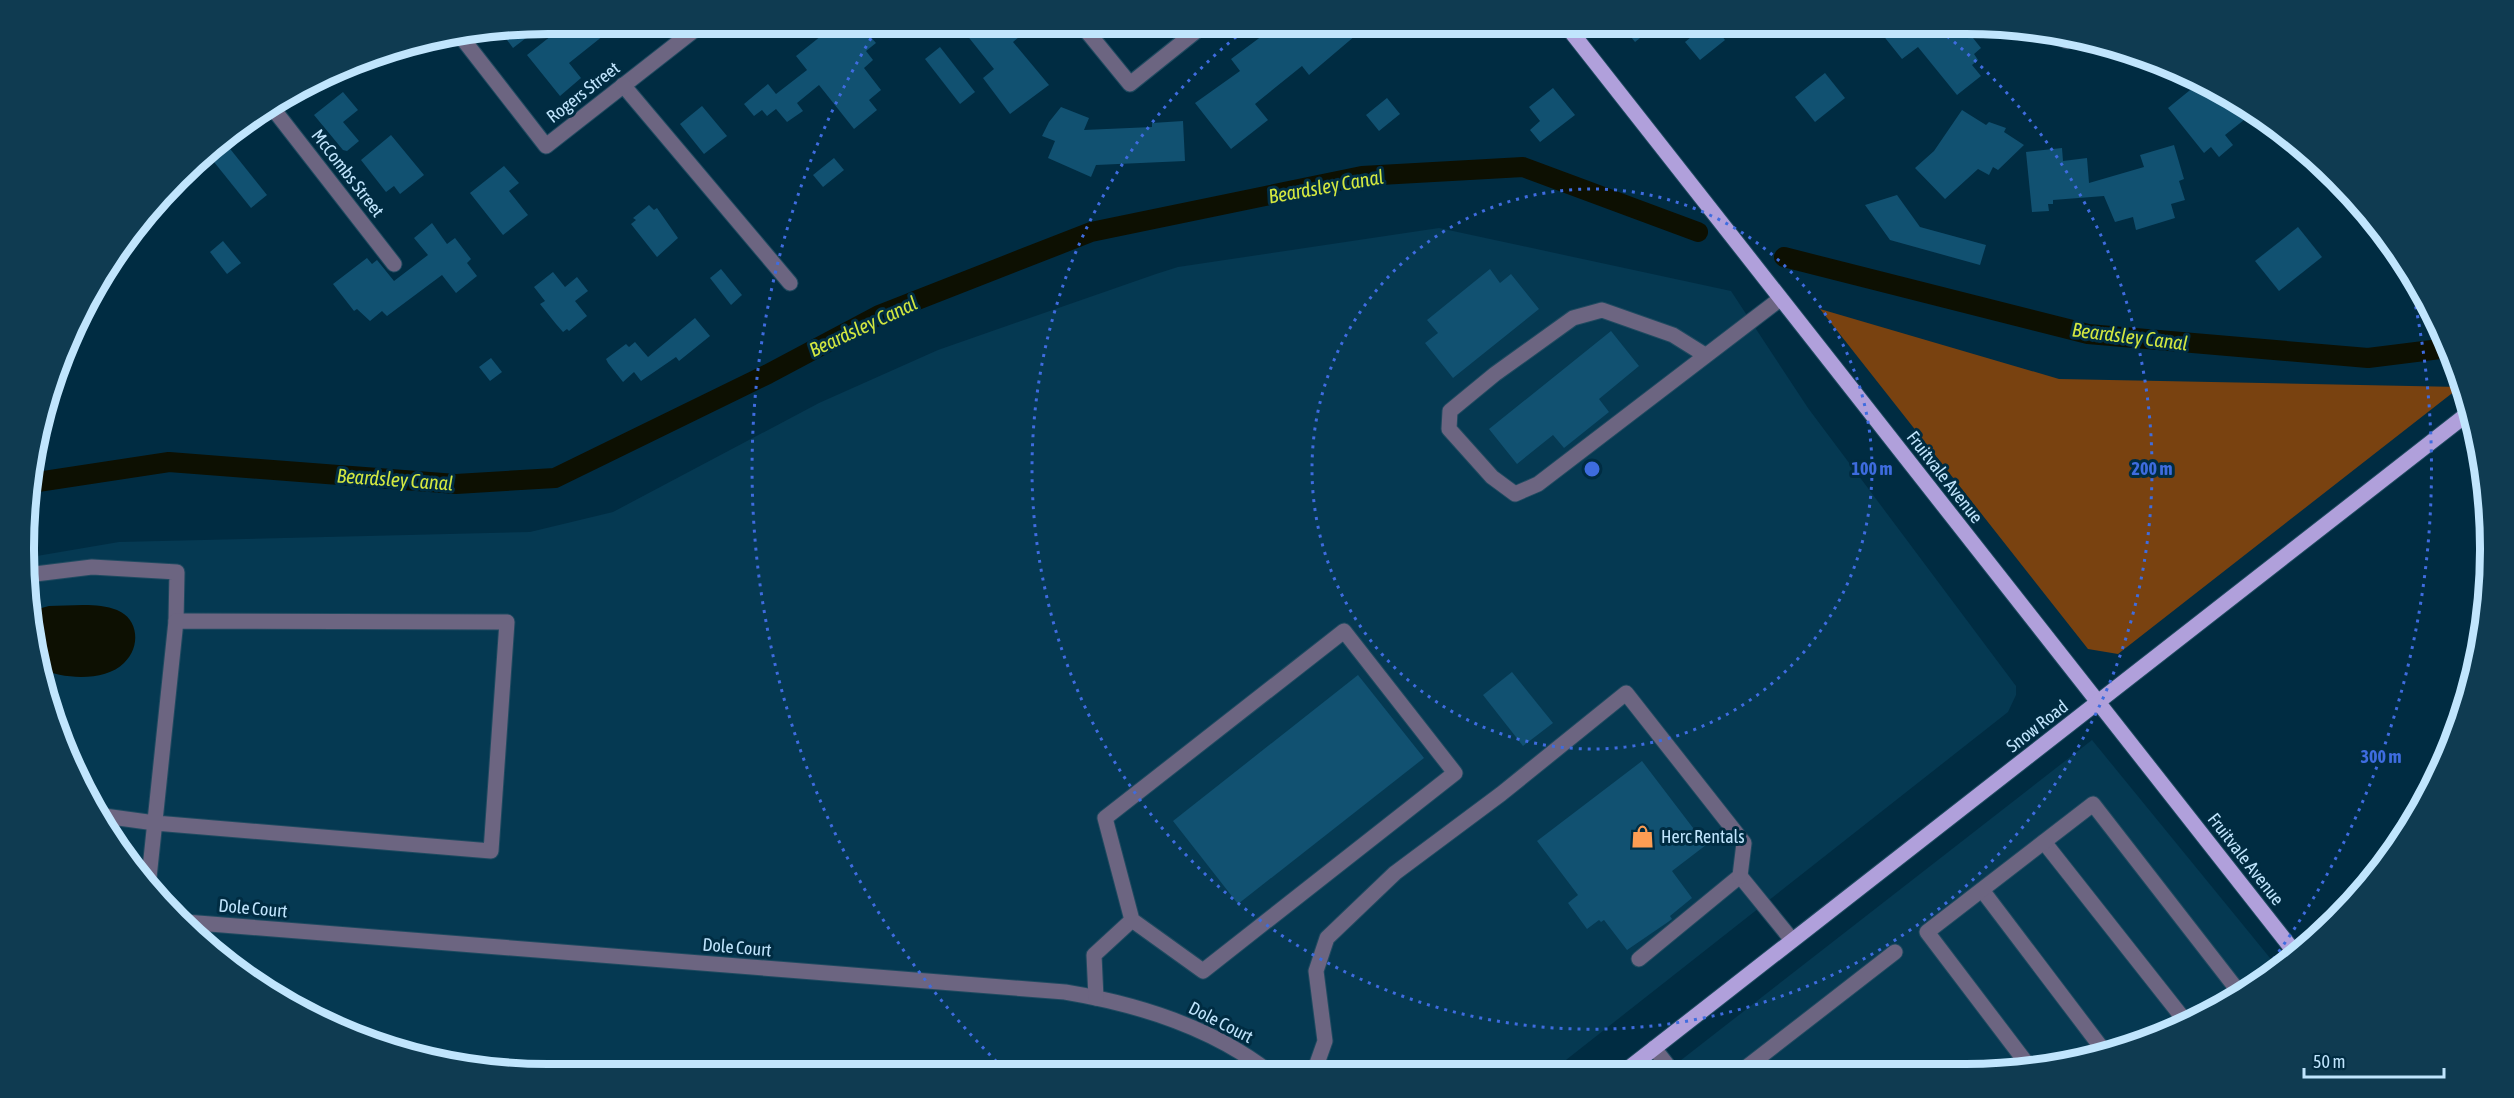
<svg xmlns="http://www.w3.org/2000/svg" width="2514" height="1098" viewBox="0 0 2514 1098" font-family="'Asap Condensed',sans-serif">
  <rect width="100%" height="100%" fill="#002c42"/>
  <g fill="#053952">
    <path d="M1439,228L1731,291L1808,408L2016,686V695L2008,712L1552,1071L549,1074L380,1046L287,1004L203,944L95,812L34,651L25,558L119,542L530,532L613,512L819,403L938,350L1156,274L1178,267Z"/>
    <path d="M2092,740L2279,969L2166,1034L2034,1069L1667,1071Z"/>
  </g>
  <path fill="#794210" d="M1820,309L2059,379L2460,387L2118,654L2088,649Z"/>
  <path fill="#0d1002" d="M49,606C70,606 97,602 117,610C139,619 141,647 124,663C105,682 63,679 41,669L34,651L30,611Z"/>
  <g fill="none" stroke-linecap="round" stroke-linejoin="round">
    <g stroke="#0d1002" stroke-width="20">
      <path d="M1784,257L2088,334L2368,358L2448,348"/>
      <path d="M31,483L169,462L456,484L555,478L768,374L879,315L1091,232L1362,176L1523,167L1698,232"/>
    </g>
  </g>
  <g fill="#115171">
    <path d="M566,24H618L569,63L581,78L560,96L527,55Z"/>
    <path d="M836,24H881L868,34L876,43L866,51L873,60L864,68L881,90L869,100L877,110L854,129L819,85L797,103L803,111L787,122L776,109L767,116L762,110L754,116L744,104L768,84L776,94L807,70L796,56Z"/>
    <path d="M958,24H1018L1025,32L1013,42L1049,85L1010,114L983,78L994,69Z"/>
    <path d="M1278,24H1369L1309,75L1302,66L1255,104L1268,120L1231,149L1195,103L1240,71L1231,59Z"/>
    <path d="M1621,24H1658L1635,42Z"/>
    <path d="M1707,24H1712L1725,40L1700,60L1685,42Z"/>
    <path d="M1874,24H1943L1953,37L1965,28L1981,48L1974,54L1978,60L1972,65L1981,76L1957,95L1918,47L1902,59Z"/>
    <path d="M519,29L526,38L513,48L501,32Z"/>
    <path d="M940,47L975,92L960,104L925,59Z"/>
    <path d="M1825,73L1845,98L1815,122L1795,97Z"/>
    <path d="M2200,82L2208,93L2214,88L2228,95L2249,116L2225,135L2233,145L2219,157L2211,147L2204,153L2168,108Z"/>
    <path d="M1553,88L1575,115L1540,142L1530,130L1540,121L1529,107Z"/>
    <path d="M343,92L358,110L343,122L359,141L347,151L343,150L314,115Z"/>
    <path d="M1387,98L1400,114L1379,131L1366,115Z"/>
    <path d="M702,106L727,136L704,154L680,124Z"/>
    <path d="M1061,107L1089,118L1084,130L1152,127V123L1183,121L1185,161L1096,165L1091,177L1048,158L1055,141L1042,136L1049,122Z"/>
    <path d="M1962,110L1986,125L1989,122L2006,128L2004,132L2024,145L1998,170L1993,167L1989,175L1978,169L1945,199L1915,168L1934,151Z"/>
    <path d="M391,135L424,175L400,194L394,186L386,192L361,160Z"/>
    <path d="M223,140L267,195L251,208L206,152Z"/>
    <path d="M2174,145L2184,179L2179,181L2185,200L2171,204L2175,218L2136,230L2133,217L2115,222L2104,196L2053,200V204H2048L2049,211L2032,212L2026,152L2062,148L2063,161L2087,158L2089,183L2144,167L2140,155Z"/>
    <path d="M834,158L844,170L823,187L813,175Z"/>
    <path d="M504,166L519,183L509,191L528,215L503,235L470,193Z"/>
    <path d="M1897,195L1920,227L1986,245L1980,265L1890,240L1865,205Z"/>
    <path d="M649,205L654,210L657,208L678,238L657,257L631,224L636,220L633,218Z"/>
    <path d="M432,223L447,244L455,238L471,259L467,263L477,276L456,293L442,275L387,316L382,311L370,321L357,309L354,311L333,284L367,258L372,264L377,260L394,281L428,255L414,238Z"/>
    <path d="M2298,227L2322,257L2279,291L2255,261Z"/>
    <path d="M223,241L241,263L227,274L210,252Z"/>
    <path d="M721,269L742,295L731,305L710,278Z"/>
    <path d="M1490,269L1500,283L1511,274L1539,309L1453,378L1425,343L1438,333L1427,320Z"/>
    <path d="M553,272L565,287L577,277L588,291L575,301L587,316L569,331L567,329L563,332L556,324L540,304L545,301L534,287Z"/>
    <path d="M695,318L710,336L679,361L676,357L641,381L634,372L623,382L608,363L606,359L626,344L629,347L635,342L648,357Z"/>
    <path d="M1611,331L1639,366L1599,399L1609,412L1564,448L1553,435L1517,464L1489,429Z"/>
    <path d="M491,358L502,372L490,381L479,367Z"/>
    <path d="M1512,672L1553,723L1523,746L1483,695Z"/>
    <path d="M1358,675L1424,758L1238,904L1173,821Z"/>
    <path d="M1642,761L1706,845L1672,871L1692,898L1670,916L1672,919L1668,922L1627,950L1604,920L1601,922L1599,920L1587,929L1568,903L1578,895L1537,841Z"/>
  </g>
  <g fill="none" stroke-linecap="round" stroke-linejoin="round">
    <defs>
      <g id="minor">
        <path d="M1081,24L1130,84L1205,24"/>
        <path d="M462,38L546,146L702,24"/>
        <path d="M2064,40L2067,41"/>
        <path d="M623,85L790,283"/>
        <path d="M271,106L394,264"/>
        <path d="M1705,355L1673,335L1602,310L1573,318L1495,374L1450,411L1449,429L1492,477L1515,494L1538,484L1780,299"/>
        <path d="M27,575L92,567L177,572L176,621"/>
        <path d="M97,815L155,823L491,851L507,622L176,621L149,878"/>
        <path d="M2044,842L2186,1022"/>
        <path d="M1982,890L2104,1051"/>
        <path d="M185,922L1065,992C1137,1004 1210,1026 1269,1072"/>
        <path d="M1639,959L1740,876L1792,940"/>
        <path d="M1096,998L1094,955L1132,920L1203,971L1455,773L1344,631L1105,818L1132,920"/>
        <path d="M1654,1048L1672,1071"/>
        <path d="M2031,1069L1927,932L2093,804L2239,992"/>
        <path d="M1743,1070L1895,952"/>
        <path d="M1314,1072L1325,1041L1316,971L1327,938L1395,873L1501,794L1626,693L1744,843L1740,876"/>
      </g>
      <g id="major">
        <path d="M1565,24L2296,954"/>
        <path d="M1625,1071L2471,411"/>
      </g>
    </defs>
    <use href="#minor" stroke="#1f4a60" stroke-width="17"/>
    <use href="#major" stroke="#1f4a60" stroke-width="17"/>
    <use href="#minor" stroke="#6c6581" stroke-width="15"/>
    <use href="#major" stroke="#b0a0db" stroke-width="15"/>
  </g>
  <g fill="none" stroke="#3e6cdf" stroke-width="3" stroke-dasharray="3 6">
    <circle cx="1592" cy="469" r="280"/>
    <path d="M1933 25A560 560 0 1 1 1251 25"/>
    <path d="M1003 1068A840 840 0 0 1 876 30M2410 280A840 840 0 0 1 2258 980"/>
  </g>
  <defs>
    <symbol id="shop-bare" viewBox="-9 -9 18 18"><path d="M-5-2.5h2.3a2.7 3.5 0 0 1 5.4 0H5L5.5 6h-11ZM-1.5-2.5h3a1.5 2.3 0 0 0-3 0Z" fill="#fc9d53" stroke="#002c42" stroke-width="2.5" paint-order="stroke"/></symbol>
  </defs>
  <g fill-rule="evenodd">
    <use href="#shop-bare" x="1626" y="820" width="33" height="33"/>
  </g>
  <g text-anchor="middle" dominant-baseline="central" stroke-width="6" stroke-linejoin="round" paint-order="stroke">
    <g font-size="18" fill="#c0e5fd" stroke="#002c42">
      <text transform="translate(583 92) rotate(-38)">Rogers Street</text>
      <text transform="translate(348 173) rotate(52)">McCombs Street</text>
      <text transform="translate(1945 477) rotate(52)">Fruitvale Avenue</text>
      <text transform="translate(2037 726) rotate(-38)">Snow Road</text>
      <text transform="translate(2246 859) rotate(52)">Fruitvale Avenue</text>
      <text transform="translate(253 908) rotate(5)">Dole Court</text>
      <text transform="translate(737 947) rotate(5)">Dole Court</text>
      <text transform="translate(1221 1022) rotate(27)">Dole Court</text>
    </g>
    <g font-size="18" fill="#c0e5fd" stroke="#002c42" text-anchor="start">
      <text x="1661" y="836">Herc Rentals</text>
    </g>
    <g font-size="20" font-style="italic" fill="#d3e840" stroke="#002c42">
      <text transform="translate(1326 186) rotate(-10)">Beardsley Canal</text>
      <text transform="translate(863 326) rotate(-25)">Beardsley Canal</text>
      <text transform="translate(2130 336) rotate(7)">Beardsley Canal</text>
      <text transform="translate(395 479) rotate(4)">Beardsley Canal</text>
    </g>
  </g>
  <path d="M0 0H2514V1098H0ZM548 34H1966A514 514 0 0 1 2480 548V550A514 514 0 0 1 1966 1064H548A514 514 0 0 1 34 550V548A514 514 0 0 1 548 34Z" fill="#0f3b51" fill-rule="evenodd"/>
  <path fill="none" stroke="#c0e5fd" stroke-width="8" d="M548 34H1966A514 514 0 0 1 2480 548V550A514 514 0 0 1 1966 1064H548A514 514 0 0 1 34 550V548A514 514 0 0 1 548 34Z"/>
  <circle cx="1592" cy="469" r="9" fill="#3e6cdf" stroke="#002c42" stroke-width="3"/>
  <g font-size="18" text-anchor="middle" font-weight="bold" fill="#3e6cdf" stroke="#002c42" stroke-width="6" stroke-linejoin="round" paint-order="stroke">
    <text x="1872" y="475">100 m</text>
    <text x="2152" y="475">200 m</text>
    <text x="2381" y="763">300 m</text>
  </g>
  <path d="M2304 1068v9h140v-9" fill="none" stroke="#c0e5fd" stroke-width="3"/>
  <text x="2313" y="1068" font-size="18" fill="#c0e5fd" stroke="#002c42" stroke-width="4.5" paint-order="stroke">50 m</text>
</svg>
